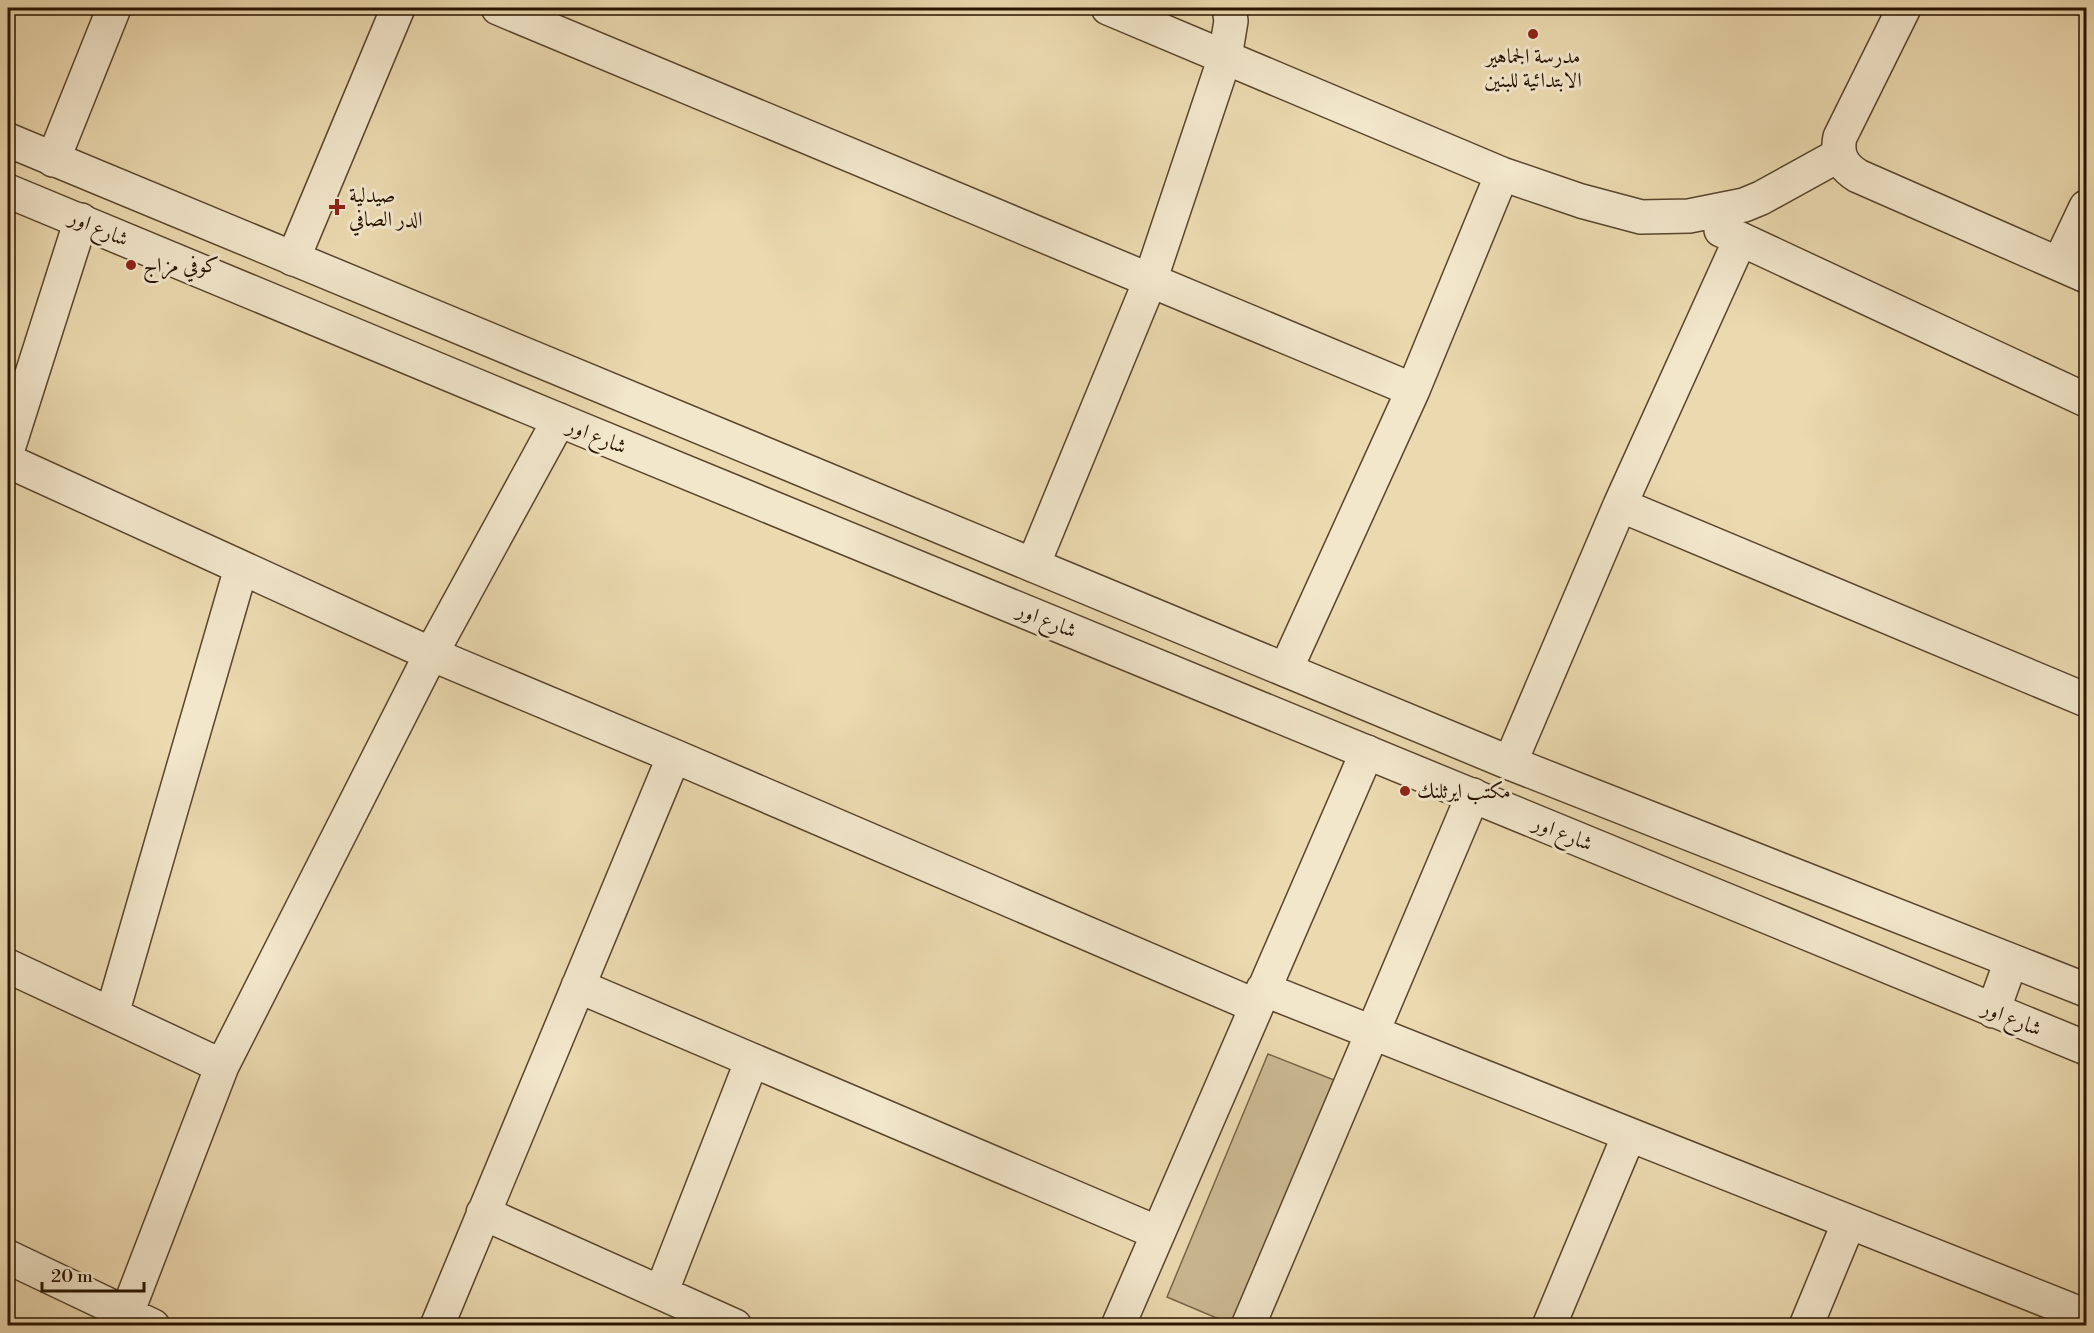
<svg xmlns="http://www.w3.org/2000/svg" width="2094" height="1333" font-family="'Libre Bodoni',Amiri,serif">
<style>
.green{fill:#cab891;stroke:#796648;stroke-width:1.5}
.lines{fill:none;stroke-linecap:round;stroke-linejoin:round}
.minor-casing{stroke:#59452c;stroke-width:36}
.tertiary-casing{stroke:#59452c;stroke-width:36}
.minor{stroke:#f2e6cb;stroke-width:33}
.tertiary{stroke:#f2e6cb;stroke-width:33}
.poi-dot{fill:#8f2418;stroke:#f2e6cb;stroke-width:2}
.labels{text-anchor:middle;stroke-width:6;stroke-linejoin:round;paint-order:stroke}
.poi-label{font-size:21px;fill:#281400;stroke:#f2e6cb;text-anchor:start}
.street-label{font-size:21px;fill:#281400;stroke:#f2e6cb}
</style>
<rect width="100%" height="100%" fill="#ebd9af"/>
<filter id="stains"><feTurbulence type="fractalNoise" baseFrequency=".00333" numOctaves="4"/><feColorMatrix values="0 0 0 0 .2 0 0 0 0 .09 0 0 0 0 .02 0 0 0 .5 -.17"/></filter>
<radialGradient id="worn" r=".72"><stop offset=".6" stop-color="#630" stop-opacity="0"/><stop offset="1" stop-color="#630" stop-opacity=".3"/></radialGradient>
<path class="green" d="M1268,1054L1334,1080L1237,1325H1233L1167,1297Z"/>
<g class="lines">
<g class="minor-casing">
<path id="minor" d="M498,8L1413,390
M1108,8L1502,174L1581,201L1641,217L1689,216L1744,205L1761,198L1839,155
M1904,8L1840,137C1836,155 1843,167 1858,176L2086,276
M53,160L114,8
M1721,230L2086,400
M293,259L398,8
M2059,264L2086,207
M8,449L81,220
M8,461L431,654L674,756L1256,1006
M1620,505L2086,700
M1033,565L1150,281L1225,57L1231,21L1229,8
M1286,669L1413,390L1502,174
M1510,763L1620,505L1740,240
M8,966L222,1066
M578,986L1158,1233
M1263,989L2076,1312
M112,1014L241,568
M483,1213L735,1326
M8,1257L153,1326
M661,1293L752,1060
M127,1313L222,1066L431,654L559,420
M437,1326L674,756
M1118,1326L1367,752
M1248,1326L1473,795
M1549,1326L1629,1135
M1806,1326L1849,1222"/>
</g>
<g class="tertiary-casing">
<path id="tertiary" d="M8,140L1510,763L2086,990
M8,191L559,420L2086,1048
M1993,1011L2011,961"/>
</g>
<use href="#minor" class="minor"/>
<use href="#tertiary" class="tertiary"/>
</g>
<g class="poi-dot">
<circle cx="1533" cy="34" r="6"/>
<path d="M334 198h6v6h6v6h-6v6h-6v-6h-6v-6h6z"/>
<circle cx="131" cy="265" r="6"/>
<circle cx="1405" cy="791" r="6"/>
</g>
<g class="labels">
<g class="poi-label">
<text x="1533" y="63" text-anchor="middle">مدرسة الجماهير<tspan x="1533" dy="24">الابتدائية للبنين</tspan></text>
<text x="349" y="202">صيدلية<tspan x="349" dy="24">الدر الصافي</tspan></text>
<text x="143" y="272">كوفي مزاج</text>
<text x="1417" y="798">مكتب ايرثلنك</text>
</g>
<g class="street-label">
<text transform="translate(99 228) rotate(23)" y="7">شارع اور</text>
<text transform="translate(597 436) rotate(22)" y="7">شارع اور</text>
<text transform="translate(1047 620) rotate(22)" y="7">شارع اور</text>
<text transform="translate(1563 833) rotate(22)" y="7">شارع اور</text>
<text transform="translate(2012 1018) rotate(22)" y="7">شارع اور</text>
</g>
</g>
<rect width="2094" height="1333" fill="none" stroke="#ebd9af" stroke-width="30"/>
<rect x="9" y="9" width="2076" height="1315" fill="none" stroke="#281400" stroke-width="3"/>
<rect x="15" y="15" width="2064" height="1303" fill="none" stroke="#281400" stroke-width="1.5"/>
<path d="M42 1282v9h102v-9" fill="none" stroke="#281400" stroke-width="3"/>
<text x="51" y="1282" font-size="18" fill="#281400" stroke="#f2e6cb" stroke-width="4.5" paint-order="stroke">20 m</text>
<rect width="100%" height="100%" filter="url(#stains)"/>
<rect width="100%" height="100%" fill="url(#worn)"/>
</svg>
